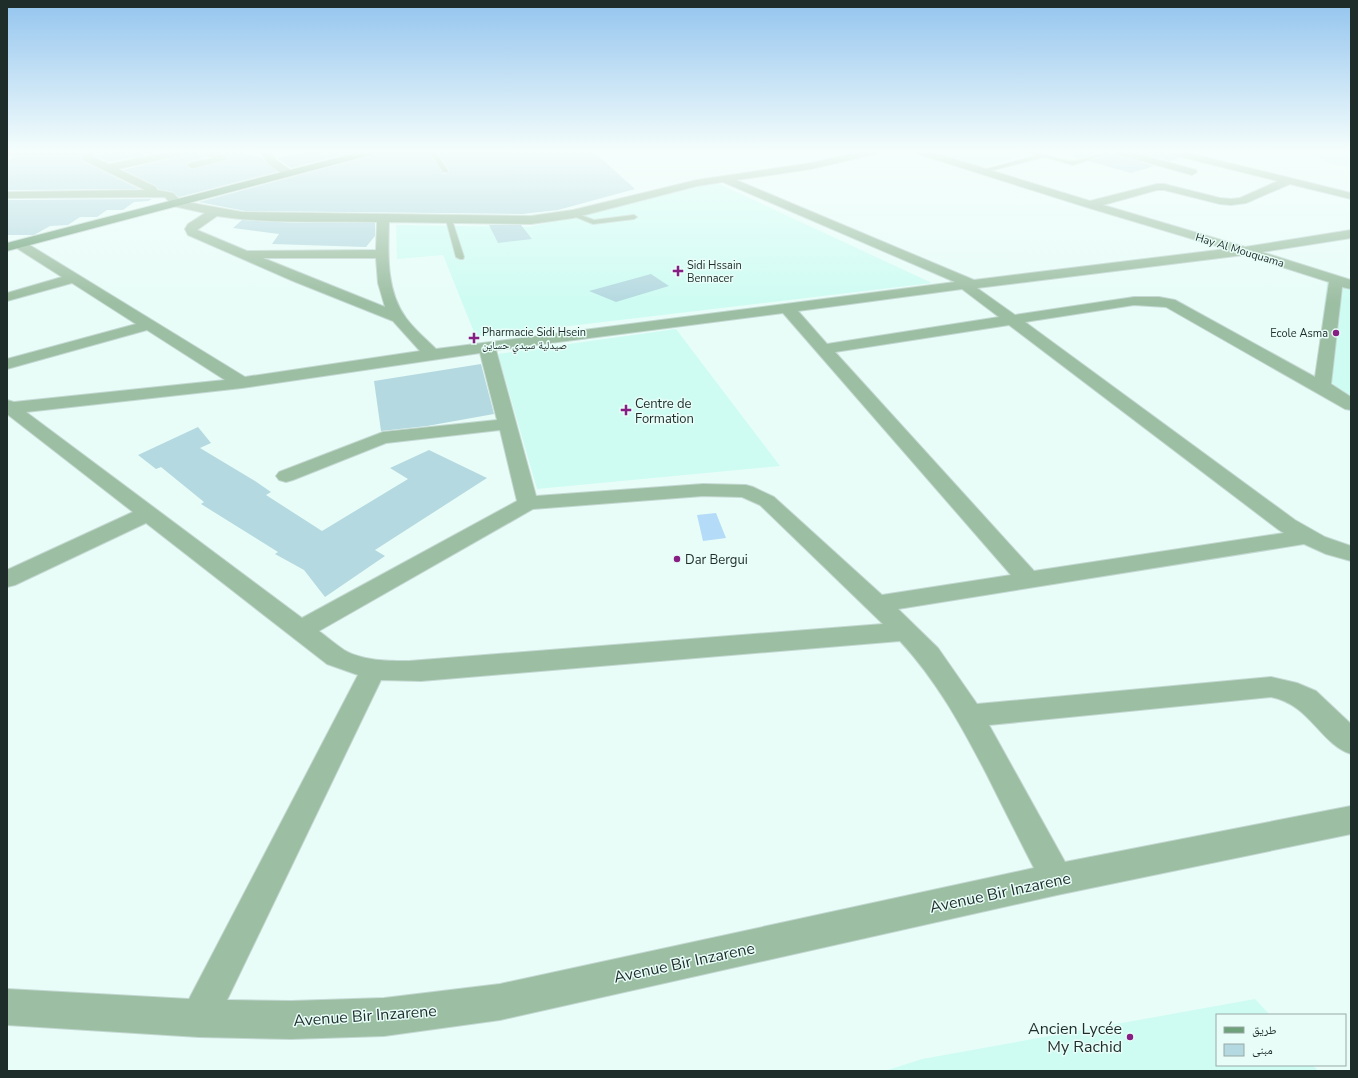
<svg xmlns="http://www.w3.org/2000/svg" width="1358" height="1078" font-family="'Nunito Sans','Noto Naskh Arabic',sans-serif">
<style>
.built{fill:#cefcf2}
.water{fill:#b4dbf7}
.building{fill:#b5d9e0}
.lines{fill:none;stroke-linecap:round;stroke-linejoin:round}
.service-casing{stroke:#c4d8d3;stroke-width:2}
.minor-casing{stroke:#c4d8d3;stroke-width:2}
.secondary-casing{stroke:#c4d8d3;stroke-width:2}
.service{fill:#9cbea2;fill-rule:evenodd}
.minor{fill:#9cbea2;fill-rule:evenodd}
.secondary{fill:#6ea079;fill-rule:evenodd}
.poi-dot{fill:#871e84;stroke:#e8fdf8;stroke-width:1.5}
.labels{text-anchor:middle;stroke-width:3;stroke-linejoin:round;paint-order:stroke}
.far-street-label{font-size:11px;fill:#1f2d2a;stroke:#e8fdf8}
.far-poi-label{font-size:11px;fill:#1f2d2a;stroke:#e8fdf8;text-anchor:start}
.poi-label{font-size:13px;fill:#1f2d2a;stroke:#e8fdf8;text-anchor:start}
.near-street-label{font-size:16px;fill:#1f2d2a;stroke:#e8fdf8}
.near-poi-label{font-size:16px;fill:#1f2d2a;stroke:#e8fdf8;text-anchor:end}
</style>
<rect width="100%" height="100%" fill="#e8fdf8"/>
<path class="built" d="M934,152H1017L1028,155L982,167Z
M1304,152H1351V167L1330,163Z
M715,182L932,283L476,337L443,255L397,259L396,225L529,227Z
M1327,282L1351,290V397L1315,376Z
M676,329L780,466L537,489L498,354Z
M1255,999L1270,1015H1217V1065H1313L1318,1071H885L922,1059Z"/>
<path class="water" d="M716,513L726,538L703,541L697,515Z"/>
<path class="building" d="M96,152H161L109,162L95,156Z
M189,152H200L208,157L188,162V168L193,169L226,161L228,157L220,152H243L262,158L277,172L179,197L173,192L158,189L157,186L123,170L183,156Z
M302,152H354L291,168L277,158Z
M378,152H429L443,174L448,173L449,170L438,152H594L635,189L558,210L522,214L245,211L199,202L374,155Z
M1075,152H1102L1079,159L1074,157Z
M1137,152H1166L1169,155L1180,158L1170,161Z
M1114,153L1117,155L1154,166L1131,173L1089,161Z
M15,156H81L82,161L139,189L7,190V161Z
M152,199L148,201L134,202L123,210H107L97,217H80L68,225L50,226L34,235H7V200Z
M242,220L297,223H375V236L366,247L272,244L279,234L233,228Z
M489,225H521L532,239L498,243Z
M651,274L669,286L616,302L589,291Z
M481,364L494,414L427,426L381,431L374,381Z
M198,427L211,443L200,448L255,481L271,492L266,495L322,531L408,479L390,468L429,450L487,478L375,550L385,556L325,597L304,570L275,554L278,552L201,504L204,502L161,467L156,469L138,455Z"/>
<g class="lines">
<g class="service-casing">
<path id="service" d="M430,152H436L448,171L447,172H443Z
M1028,152C1042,152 1064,162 1074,161C1088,159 1100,152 1114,152L1073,165L1044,157L982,173L979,171L1038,155Z
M571,213H575L594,220L634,215L637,217L634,219L593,224L571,215Z
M449,218L452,220L464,257L463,259H460L456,257L446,220Z"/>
</g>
<g class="minor-casing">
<path id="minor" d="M7,152H95L93,157L109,164L169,152H188L183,155L118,169L156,187L157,190L173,193L181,201L242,212L531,216L573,210L697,180L811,163L859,152H877L875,154L811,169L736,180L974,280L1226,249L1086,207L918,154L916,152H931L1090,201L1157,184H1164L1220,198L1231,199L1240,198L1278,181L1169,154L1167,152H1184L1351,193V199L1290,184L1246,203L1231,205L1220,204L1164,190H1157L1103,205L1245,247L1351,230V238L1262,252L1351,280V289L1342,287L1331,384L1351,397V410L1345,409L1166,307L1134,305L1025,322L1295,520L1325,537L1351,546V561L1326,554L1304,544L898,609L938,648L977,704L1271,677L1297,683L1316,691L1351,724V754C1319,743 1311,705 1271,697L989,725L1065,862L1351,806V834L1057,895L500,1020L384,1036L291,1039L199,1037L7,1025V989L189,999L358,675L327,664L146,523L15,585L7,587V570L133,512L7,414V400L14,402L225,380L147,330L7,369V359L136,324L72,283L7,301V293L62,277L15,247L13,244L15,241H23L245,377L420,351L393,321L293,281L188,235L185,229L188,224L205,213L173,206L165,197L7,198V192L145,190L83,160L82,158L84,155H7ZM723,182L955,282L436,349C426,339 414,329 406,318C386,291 388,254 389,222L531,224L573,218L697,186ZM217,216C270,224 324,221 377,222L376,250L247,251L197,230ZM1244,255L1329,282L1315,377L1175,300L1159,297H1134L1015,315L977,288ZM263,258H376L378,283L385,307ZM962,289L999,317L827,344L798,311ZM783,313L1011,575L882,595L774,497L753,487L746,485L703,484L536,496L496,350ZM1009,325L1279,530L1284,533L1034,571L835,352ZM480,353L497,420L383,432L279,472L276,476L279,480L286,482L293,480L386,443L500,430L517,501L302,618L26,412L242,388ZM703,496L742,497L760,505L883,624L409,661C388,661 363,661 344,650C335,644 327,637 319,631L533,509ZM900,641C937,681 961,725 986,773C1002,805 1018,837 1034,868L500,984L384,998L291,1001L227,1000L381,680L421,681Z
M201,152C210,152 220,151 227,158L226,160L193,168L189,167L188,165L189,163L212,158Z
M261,152H271L276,160L295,173L290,176C278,173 265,163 261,152Z
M1115,152H1131L1196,170L1197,172L1192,175L1117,154Z"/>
</g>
<g class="secondary-casing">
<path id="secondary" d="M360,152H376L374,154L7,251V243Z"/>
</g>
<use href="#service" class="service"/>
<use href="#minor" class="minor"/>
<use href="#secondary" class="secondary"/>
</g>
<linearGradient id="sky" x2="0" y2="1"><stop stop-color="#93c4ee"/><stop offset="0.5" stop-color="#f5fefc"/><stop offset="1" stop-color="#f5fefc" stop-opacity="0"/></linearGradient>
<rect width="1358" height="303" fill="url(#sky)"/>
<g class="poi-dot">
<path d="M676 265h4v4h4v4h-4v4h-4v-4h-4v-4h4z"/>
<circle cx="1336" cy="333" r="4"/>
<path d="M472 332h4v4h4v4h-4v4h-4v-4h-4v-4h4z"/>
<path d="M624 404h4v4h4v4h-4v4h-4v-4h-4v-4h4z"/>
<circle cx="677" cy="559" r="4"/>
<circle cx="1130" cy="1037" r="4"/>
</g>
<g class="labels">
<g class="far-street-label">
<text transform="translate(1240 250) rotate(17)" y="4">Hay Al Mouquama</text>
</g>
<g class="far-poi-label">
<text x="687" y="269">Sidi Hssain<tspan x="687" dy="13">Bennacer</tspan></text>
<text x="482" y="336">Pharmacie Sidi Hsein<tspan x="482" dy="13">صيدلية سيدي حساين</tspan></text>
<text x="1328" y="337" text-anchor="end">Ecole Asma</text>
</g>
<g class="poi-label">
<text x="635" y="408">Centre de<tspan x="635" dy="15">Formation</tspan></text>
<text x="685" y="564">Dar Bergui</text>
</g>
<g class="near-street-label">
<text transform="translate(1000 892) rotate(-12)" y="6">Avenue Bir Inzarene</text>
<text transform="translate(684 962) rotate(-12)" y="6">Avenue Bir Inzarene</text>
<text transform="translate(365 1015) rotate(-4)" y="6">Avenue Bir Inzarene</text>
</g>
<g class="near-poi-label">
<text x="1122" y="1034">Ancien Lycée<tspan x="1122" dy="18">My Rachid</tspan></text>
</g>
</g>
<rect width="1358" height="1078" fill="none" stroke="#1f2d2a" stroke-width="16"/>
<rect x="1216" y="1014" width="130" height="52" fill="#e8fdf8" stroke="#98aaa6"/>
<rect x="1224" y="1027" width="20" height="6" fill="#6ea079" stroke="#98aaa6"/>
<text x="1252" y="1034" font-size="12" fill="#1f2d2a">طريق</text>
<rect x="1224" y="1044" width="20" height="12" fill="#b5d9e0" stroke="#98aaa6"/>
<text x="1252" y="1054" font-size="12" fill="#1f2d2a">مبنى</text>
</svg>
